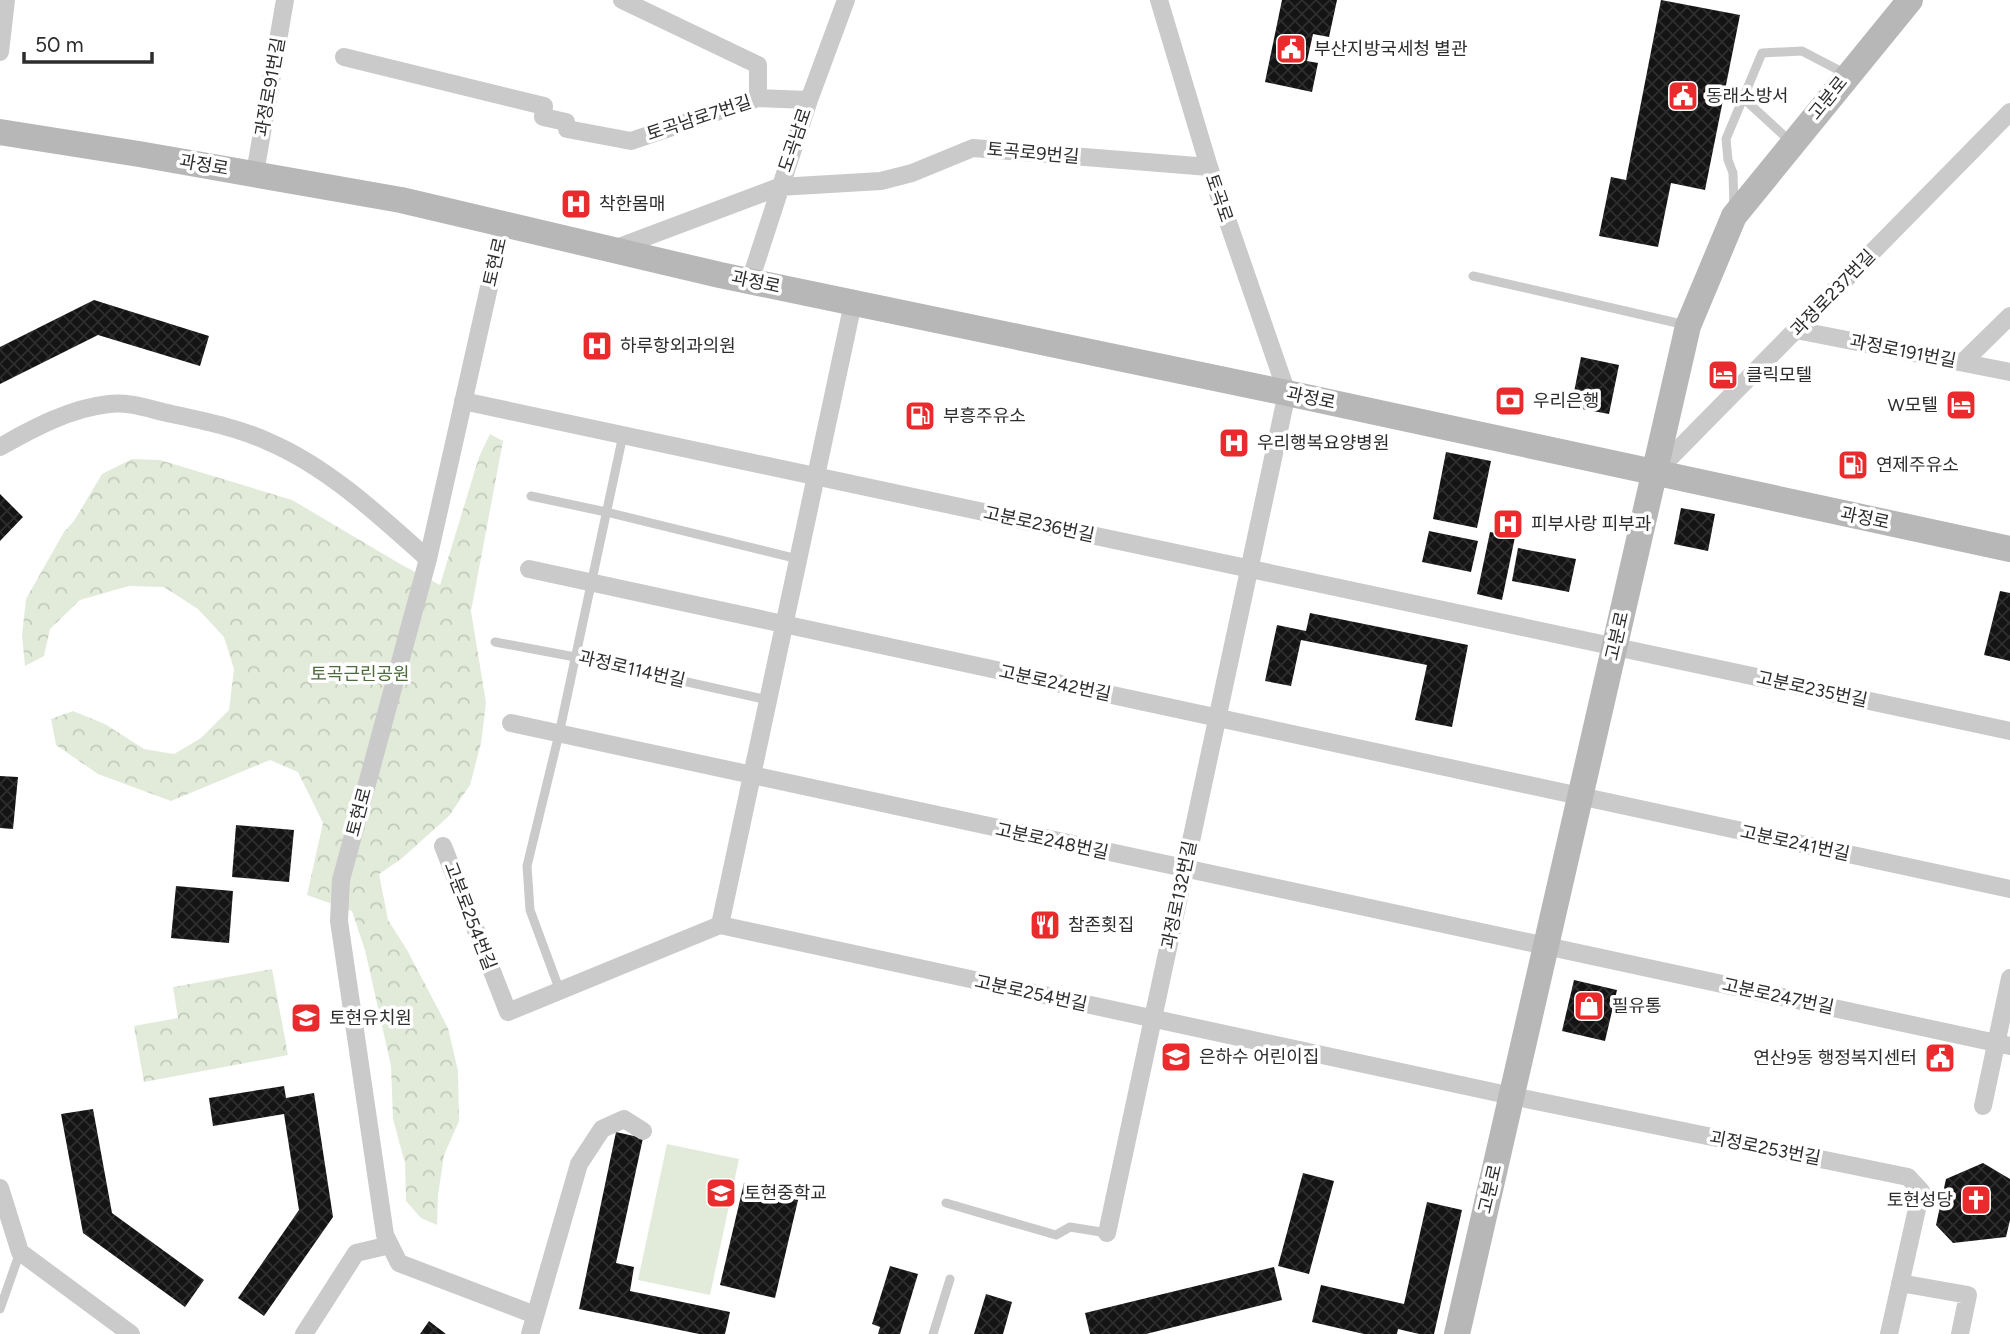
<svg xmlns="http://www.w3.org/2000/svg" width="2010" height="1334" font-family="Figtree,'Noto Sans KR',sans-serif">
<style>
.forest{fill:url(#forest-crowns)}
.pitch{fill:#e2ebda}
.building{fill:url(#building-cross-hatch)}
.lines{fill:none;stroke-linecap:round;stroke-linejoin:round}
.service{stroke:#cacaca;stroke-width:9}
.minor{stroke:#cacaca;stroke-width:18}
.secondary{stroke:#b7b7b7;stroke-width:26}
.labels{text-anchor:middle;stroke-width:7;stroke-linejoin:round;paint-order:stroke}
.poi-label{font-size:18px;fill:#2d2d2d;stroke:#fff;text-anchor:start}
.street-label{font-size:18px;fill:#2d2d2d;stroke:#fff}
.park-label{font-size:18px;fill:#4d6a3a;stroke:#fff}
</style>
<defs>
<pattern id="forest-crowns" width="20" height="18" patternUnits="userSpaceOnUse" patternTransform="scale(1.75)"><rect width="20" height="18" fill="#e2ebda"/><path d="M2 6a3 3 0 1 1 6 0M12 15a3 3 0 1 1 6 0" fill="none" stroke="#c2cabb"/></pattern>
<pattern id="building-cross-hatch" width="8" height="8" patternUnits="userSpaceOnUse" patternTransform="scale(1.75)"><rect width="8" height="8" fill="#141414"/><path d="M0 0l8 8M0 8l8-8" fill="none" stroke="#2e2e2e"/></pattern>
</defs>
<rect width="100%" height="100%" fill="#fff"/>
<path class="forest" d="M490,434L503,441L471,611L486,703L481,743L470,785L449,816L401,859L379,874L388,920L407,950L448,1028L458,1071L459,1121L444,1155L438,1195L437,1225L421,1218L406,1201L405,1163L393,1119L391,1066L365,950L352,911L307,895L323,823L298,772L270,760L171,801L98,774L56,745L51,719L73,711L105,724L144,749L174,754L201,738L229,710L234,669L224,637L198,609L164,587L129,586L80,600L50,629L44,656L25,666L22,635L26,599L64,532L74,521L102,474L132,459L160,460L292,500L402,565L440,585L479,457Z
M272,969L288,1055L144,1082L134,1026L178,1018L173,987Z"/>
<path class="pitch" d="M667,1144L739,1159L710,1295L638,1280Z"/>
<path class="building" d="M1282,0H1337L1329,37L1313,34L1307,61L1318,63L1312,92L1265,82Z
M1661,0L1740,15L1705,190L1671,183L1658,247L1599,236L1611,177L1626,180Z
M94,300L209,336L200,366L98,335L0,384V347Z
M1581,357L1619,365L1609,414L1571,407Z
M1446,452L1491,461L1477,528L1433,519Z
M0,494L23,517L0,541Z
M1681,508L1715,514L1708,551L1674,544Z
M1429,531L1478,541L1471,572L1422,562Z
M1490,532L1515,537L1502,600L1477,594Z
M1518,548L1576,559L1569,592L1512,581Z
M2000,591L2010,593V661L1984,655Z
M1310,613L1468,645L1452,727L1415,720L1427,665L1301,640L1291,686L1265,681L1277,625L1306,631Z
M0,776L18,777L13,829L0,828Z
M236,825L294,830L289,882L232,877Z
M176,886L233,891L229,943L171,938Z
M1574,980L1617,990L1605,1041L1562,1031Z
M284,1086L286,1098L314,1093L333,1217L264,1316L238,1298L299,1210L284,1114L213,1126L209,1098Z
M93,1109L112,1213L204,1280L185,1307L83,1233L61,1114Z
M616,1132L643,1138L616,1263L634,1267L630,1291L730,1312L725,1334H699L579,1309Z
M1983,1163L2010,1179V1220L2006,1237L1953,1243L1936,1225L1946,1179Z
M1303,1173L1334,1181L1309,1274L1278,1266Z
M744,1183L799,1196L775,1298L720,1285Z
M1427,1202L1462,1210L1434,1334H1419L1398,1329L1397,1334H1364L1312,1322L1321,1285L1404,1304Z
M890,1266L918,1274L900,1334H878L880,1327L872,1324Z
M1274,1267L1282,1300L1146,1334H1090L1085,1313Z
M986,1294L1012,1302L1003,1334H974Z
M429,1321L446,1334H420Z"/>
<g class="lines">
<path class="service" d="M1743,98L1791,142
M1734,207L1733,173L1728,160L1726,139L1762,53L1802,51L1846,74
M1473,276L1686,325
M531,496L606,512L798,559
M495,642L575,657L768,700
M560,991L530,910L527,866L559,734L623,435
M946,1203L1056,1235L1070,1227L1107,1233
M0,1309L20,1252
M933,1334L950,1279"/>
<path class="minor" d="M622,0L758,65V98
M0,52L6,0
M344,57L544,106L543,117L566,122L567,129L631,141L758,98L809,100
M255,173L285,0
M503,225L428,559L341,880L339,921L385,1235L399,1263L535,1315
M614,249L779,187L881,181L912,173L973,148L1209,167
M750,281L809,100L846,0
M1796,330L2010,372
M1963,362L2010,316
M463,401L2010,731
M0,447C33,428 71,408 109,404C129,401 152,410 172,414C204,421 239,428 269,442C328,467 381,517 428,559
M1655,473L2010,112
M529,569L2010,889
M511,723L2010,1046
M443,846L508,1012L720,925L1512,1096L1908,1177L1921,1191L1889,1334
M720,925L853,303
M1983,1106L2010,978
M0,1188L20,1252L131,1334
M1107,1233L1287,393L1209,167L1159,0
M1900,1283L1968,1295L1960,1334
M304,1334L356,1253L390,1245
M530,1334L579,1164L602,1129L624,1119L643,1131"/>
<path class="secondary" d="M0,132L139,154L401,200L720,275L1287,393L2010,549
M1457,1334L1688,326L1734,216L1910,0"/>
</g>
<defs>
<g id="civic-square" transform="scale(1.575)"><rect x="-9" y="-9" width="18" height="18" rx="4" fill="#e92b2d" stroke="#fff"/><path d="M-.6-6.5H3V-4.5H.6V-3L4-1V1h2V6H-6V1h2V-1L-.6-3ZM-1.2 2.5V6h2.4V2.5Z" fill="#fff"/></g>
<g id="hospital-square" transform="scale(1.575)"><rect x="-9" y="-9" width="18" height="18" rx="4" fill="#e92b2d" stroke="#fff"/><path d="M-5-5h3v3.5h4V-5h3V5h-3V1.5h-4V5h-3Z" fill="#fff"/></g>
<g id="hotel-square" transform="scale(1.575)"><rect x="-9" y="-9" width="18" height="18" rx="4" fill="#e92b2d" stroke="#fff"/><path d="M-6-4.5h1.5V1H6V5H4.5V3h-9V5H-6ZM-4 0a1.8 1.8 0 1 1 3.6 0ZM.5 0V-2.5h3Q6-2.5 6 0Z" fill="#fff"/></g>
<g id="bank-square" transform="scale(1.575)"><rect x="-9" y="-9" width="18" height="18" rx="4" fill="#e92b2d" stroke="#fff"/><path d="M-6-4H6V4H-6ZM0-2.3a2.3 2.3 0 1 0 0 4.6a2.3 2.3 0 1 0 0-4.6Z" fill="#fff"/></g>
<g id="fuel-square" transform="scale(1.575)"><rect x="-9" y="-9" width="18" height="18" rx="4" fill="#e92b2d" stroke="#fff"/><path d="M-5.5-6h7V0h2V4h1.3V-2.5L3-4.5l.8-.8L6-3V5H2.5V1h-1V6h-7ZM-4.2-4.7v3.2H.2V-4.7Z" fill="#fff"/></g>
<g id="restaurant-square" transform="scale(1.575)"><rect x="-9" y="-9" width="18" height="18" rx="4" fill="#e92b2d" stroke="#fff"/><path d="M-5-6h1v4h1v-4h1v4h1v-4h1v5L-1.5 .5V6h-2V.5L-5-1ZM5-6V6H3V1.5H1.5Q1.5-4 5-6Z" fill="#fff"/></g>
<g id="shop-square" transform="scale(1.575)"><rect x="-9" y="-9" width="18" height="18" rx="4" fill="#e92b2d" stroke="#fff"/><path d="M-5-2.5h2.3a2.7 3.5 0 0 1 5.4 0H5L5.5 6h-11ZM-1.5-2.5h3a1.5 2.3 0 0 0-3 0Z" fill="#fff"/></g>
<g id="school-square" transform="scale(1.575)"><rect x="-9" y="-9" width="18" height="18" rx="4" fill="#e92b2d" stroke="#fff"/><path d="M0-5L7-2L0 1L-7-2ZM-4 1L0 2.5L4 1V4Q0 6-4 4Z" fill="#fff"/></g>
<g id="church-square" transform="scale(1.575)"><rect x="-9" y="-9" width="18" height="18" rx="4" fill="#e92b2d" stroke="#fff"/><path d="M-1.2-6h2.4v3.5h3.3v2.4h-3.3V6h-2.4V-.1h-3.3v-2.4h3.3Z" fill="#fff"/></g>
</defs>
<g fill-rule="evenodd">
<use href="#civic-square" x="1291" y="49"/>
<use href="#civic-square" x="1683" y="96"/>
<use href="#hospital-square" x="576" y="204"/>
<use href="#hospital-square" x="597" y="346"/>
<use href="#hotel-square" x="1723" y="375"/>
<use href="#bank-square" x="1510" y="401"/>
<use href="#hotel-square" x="1961" y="405"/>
<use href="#fuel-square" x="920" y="416"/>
<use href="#hospital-square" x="1234" y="443"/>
<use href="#fuel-square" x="1853" y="465"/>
<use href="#hospital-square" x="1508" y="524"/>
<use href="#restaurant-square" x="1045" y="925"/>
<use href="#shop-square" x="1589" y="1006"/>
<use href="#school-square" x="306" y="1018"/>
<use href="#school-square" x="1176" y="1057"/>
<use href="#civic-square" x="1940" y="1058"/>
<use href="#school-square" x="721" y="1193"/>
<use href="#church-square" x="1976" y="1200"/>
</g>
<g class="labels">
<g class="poi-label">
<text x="1314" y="55">부산지방국세청 별관</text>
<text x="1706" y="102">동래소방서</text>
<text x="599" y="210">착한몸매</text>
<text x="620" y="352">하루항외과의원</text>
<text x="1746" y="381">클릭모텔</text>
<text x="1533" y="407">우리은행</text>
<text x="1938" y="411" text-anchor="end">W모텔</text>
<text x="943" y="422">부흥주유소</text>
<text x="1257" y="449">우리행복요양병원</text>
<text x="1876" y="471">연제주유소</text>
<text x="1531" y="530">피부사랑 피부과</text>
<text x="1068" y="931">참존횟집</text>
<text x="1612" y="1012">필유통</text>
<text x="329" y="1024">토현유치원</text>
<text x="1199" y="1063">은하수 어린이집</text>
<text x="1917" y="1064" text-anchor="end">연산9동 행정복지센터</text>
<text x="744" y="1199">토현중학교</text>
<text x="1953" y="1206" text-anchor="end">토현성당</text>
</g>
<g class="street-label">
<text transform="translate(270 87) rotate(-80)" y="6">과정로91번길</text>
<text transform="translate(1828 98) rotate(-51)" y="6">고분로</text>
<text transform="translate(699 118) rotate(-18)" y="6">토곡남로7번길</text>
<text transform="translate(795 140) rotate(-71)" y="6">도곡남로</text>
<text transform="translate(1033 153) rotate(5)" y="6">토곡로9번길</text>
<text transform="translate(204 165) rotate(10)" y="6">과정로</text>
<text transform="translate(1219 198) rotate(71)" y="6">토곡로</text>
<text transform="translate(495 262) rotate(-77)" y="6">토현로</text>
<text transform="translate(756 282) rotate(12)" y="6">과정로</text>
<text transform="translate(1833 293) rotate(-46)" y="6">과정로237번길</text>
<text transform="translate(1903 351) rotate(11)" y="6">과정로191번길</text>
<text transform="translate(1311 398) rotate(12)" y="6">과정로</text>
<text transform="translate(1865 518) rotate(12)" y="6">과정로</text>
<text transform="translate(1039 524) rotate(12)" y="6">고분로236번길</text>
<text transform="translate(1617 636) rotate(-77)" y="6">고분로</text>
<text transform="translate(632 669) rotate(13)" y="6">과정로114번길</text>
<text transform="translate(1055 683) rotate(12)" y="6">고분로242번길</text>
<text transform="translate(1812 689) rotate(12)" y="6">고분로235번길</text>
<text transform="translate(359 812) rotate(-75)" y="6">토현로</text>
<text transform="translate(1052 841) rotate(12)" y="6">고분로248번길</text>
<text transform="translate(1795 843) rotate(12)" y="6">고분로241번길</text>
<text transform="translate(1179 895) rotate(-78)" y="6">과정로132번길</text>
<text transform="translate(470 916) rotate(69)" y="6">고분로254번길</text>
<text transform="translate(1031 993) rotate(12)" y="6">고분로254번길</text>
<text transform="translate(1778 996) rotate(12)" y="6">고분로247번길</text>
<text transform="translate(1765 1148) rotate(11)" y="6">괴정로253번길</text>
<text transform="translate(1490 1189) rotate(-77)" y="6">고분로</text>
</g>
<g class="park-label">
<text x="360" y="680">토곡근린공원</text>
</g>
</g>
<path d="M24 52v10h128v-10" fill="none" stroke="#2d2d2d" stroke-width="3.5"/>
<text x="35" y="52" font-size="21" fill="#2d2d2d" stroke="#ffffff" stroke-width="5" paint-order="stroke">50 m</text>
</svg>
